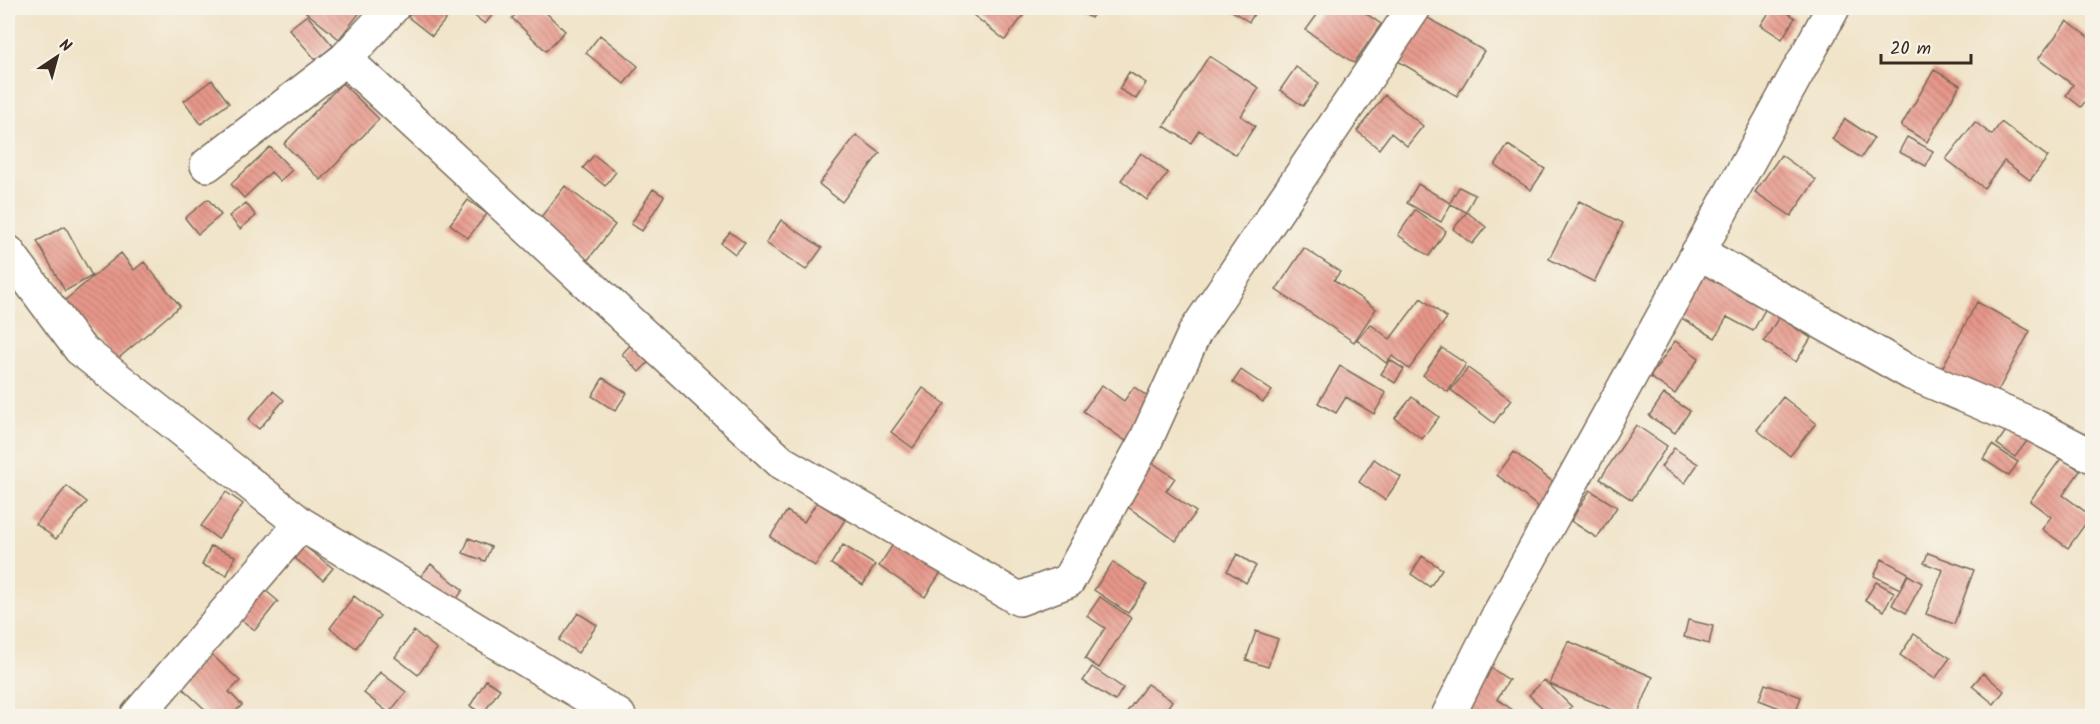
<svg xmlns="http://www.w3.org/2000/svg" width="2100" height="724" font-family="Kalam,sans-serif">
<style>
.building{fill:url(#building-back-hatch)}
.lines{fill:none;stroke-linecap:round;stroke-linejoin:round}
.minor-casing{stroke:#7a6b59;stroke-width:36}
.minor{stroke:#fff;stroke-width:33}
</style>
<defs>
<pattern id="building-back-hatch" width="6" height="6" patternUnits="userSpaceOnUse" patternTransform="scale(1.5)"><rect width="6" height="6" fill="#e7978a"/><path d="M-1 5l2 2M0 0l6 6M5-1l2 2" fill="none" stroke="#bc7b70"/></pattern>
</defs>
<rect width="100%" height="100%" fill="#f7f3e8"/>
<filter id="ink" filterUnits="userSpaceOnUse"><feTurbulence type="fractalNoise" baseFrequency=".0167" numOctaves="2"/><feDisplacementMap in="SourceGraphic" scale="12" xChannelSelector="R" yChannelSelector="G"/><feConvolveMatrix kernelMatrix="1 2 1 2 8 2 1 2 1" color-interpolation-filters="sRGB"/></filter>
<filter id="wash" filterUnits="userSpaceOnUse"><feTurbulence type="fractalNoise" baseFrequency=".008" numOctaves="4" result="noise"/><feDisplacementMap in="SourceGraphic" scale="24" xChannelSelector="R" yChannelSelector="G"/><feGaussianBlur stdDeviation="1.35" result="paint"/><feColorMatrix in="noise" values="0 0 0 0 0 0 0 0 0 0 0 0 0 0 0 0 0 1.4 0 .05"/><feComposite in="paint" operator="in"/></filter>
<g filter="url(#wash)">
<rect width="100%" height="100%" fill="#f0e3c7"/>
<g id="blocks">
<path class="building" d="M309,8H359L362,10L339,39L306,12Z
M415,8H455L432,36L408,17Z
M464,8H498L485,24Z
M523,8H541L565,31L546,51L512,18Z
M976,8H1020L1026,12L1005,40L972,14Z
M1075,8H1098L1091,18Z
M1228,8H1258L1249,22Z
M1322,8H1358L1381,24L1354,63L1306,30Z
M1772,8H1780L1795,18L1782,39L1761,25Z
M1418,12L1484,51L1457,96L1391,57Z
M307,15L333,46L316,60L289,29Z
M2067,21L2092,40V92L2081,107L2066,95L2073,85L2038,59Z
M600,35L638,66L624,84L586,53Z
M1209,56L1259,88L1241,116L1255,126L1236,155L1199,130L1191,143L1164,126Z
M1296,67L1319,83L1303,106L1280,90Z
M1934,70L1960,85L1927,142L1901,126Z
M1129,72L1146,83L1136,99L1119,89Z
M212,80L229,103L201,124L184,101Z
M342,83L379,119L321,180L284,144Z
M1385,95L1423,126L1407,146L1391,133L1379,149L1357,131Z
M1845,119L1874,138L1861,158L1832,139Z
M1975,122L1992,135L2001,122L2048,157L2030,180L2004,161L1984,188L1946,159Z
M856,135L880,153L842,202L819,184Z
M1907,137L1933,151L1926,166L1899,152Z
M1508,145L1545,169L1531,190L1495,165Z
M270,147L292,170L280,181L271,172L244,198L231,184Z
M1141,153L1168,173L1147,200L1121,180Z
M594,155L616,172L605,186L583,168Z
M1781,155L1816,180L1791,216L1755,192Z
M1418,184L1450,203L1459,187L1475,195L1466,212L1451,204L1441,222L1407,203Z
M565,186L615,225L587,261L537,222Z
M653,189L664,196L642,231L631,224Z
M208,199L221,215L198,234L185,218Z
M468,200L487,214L468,238L450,224Z
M1579,201L1623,223L1594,282L1549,259Z
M246,203L256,216L240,229L229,216Z
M1415,210L1446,231L1429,256L1398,235Z
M1467,212L1486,227L1472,244L1453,229Z
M781,220L822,248L806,270L766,243Z
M65,226L92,276L65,291L37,241Z
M730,232L745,243L735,254L721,243Z
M1304,248L1340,272L1334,280L1376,309L1354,342L1276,290Z
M121,253L134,270L144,262L180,306L114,362L63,302Z
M1705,270L1767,306L1753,331L1727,317L1715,338L1678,316Z
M1421,298L1447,318L1409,369L1392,356L1386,363L1357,340L1370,324L1390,339Z
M1977,302L2030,331L1991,404L1938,376Z
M1779,317L1811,338L1796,362L1764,341Z
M640,335L658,353L639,372L622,354Z
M1675,341L1699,358L1675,394L1650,377Z
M1442,348L1466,364L1448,392L1423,375Z
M1390,360L1404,369L1395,383L1381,374Z
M1340,366L1386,393L1374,414L1346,397L1336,413L1318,403Z
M1468,368L1511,400L1494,423L1451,390Z
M1241,370L1272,391L1263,402L1233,382Z
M603,378L627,393L615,411L592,396Z
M1102,385L1124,401L1134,387L1158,404L1130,444L1083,411Z
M923,388L945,404L913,448L891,432Z
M273,391L284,400L259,429L248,420Z
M1664,394L1690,411L1675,433L1649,416Z
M1412,397L1439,417L1422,439L1395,418Z
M1783,397L1816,423L1790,456L1757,430Z
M2011,423L2030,437L2015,457L1997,444Z
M1636,425L1667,446L1632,500L1600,479Z
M1992,445L2018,462L2009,476L1983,459Z
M1674,448L1698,464L1685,483L1661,467Z
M1514,452L1562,489L1545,512L1497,475Z
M2062,457L2080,471L2063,495L2091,516L2068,548L2042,529L2051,517L2030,501Z
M1147,459L1175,478L1166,491L1196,512L1176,541L1118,500Z
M1374,459L1401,477L1385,500L1359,482Z
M67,486L87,502L56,539L36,524Z
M1590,490L1617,507L1597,538L1571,521Z
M226,492L243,504L218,539L201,526Z
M817,502L845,520L815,566L770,537L787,511L804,522Z
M901,532L947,563L925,597L879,566Z
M469,538L491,547L485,561L463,553Z
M303,545L333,568L323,580L293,557Z
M843,545L875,565L863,585L831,564Z
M211,546L235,556L227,575L202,565Z
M1928,553L1974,570L1954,624L1926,614L1943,570L1924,563Z
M1237,554L1256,566L1246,583L1227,571Z
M1422,556L1442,569L1430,587L1411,574Z
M1882,559L1908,573L1900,589L1874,576Z
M1113,562L1147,585L1128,613L1094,590Z
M431,564L463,590L454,603L421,576Z
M1908,575L1922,583L1906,613L1892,605Z
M1876,582L1894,592L1884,611L1865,600Z
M260,586L278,601L255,630L236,616Z
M354,596L380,616L356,648L330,628Z
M1100,597L1131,618L1099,668L1085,659L1105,628L1087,616Z
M578,613L597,625L578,653L559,640Z
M1688,620L1713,626L1709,644L1684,637Z
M414,631L437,649L418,675L395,657Z
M1256,631L1278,639L1268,667L1246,660Z
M1914,634L1950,658L1935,679L1900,655Z
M1568,641L1653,677L1637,716H1627L1550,684Z
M209,652L240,681L229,692L242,705L231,716H212L178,684Z
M1488,666L1509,680L1497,699L1520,715L1519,716H1468L1459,710Z
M1092,667L1123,688L1115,701L1083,681Z
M380,672L406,692L389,713L364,693Z
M1983,673L2004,691L1994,704L1972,686Z
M486,680L500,689L483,714L470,706Z
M1544,680L1572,707L1562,716H1551L1529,695Z
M1147,684L1172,701L1162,716H1124Z
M1765,684L1801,697L1795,714L1759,700Z"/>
</g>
</g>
<g filter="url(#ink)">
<use href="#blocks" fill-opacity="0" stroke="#7a6b59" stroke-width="1.5"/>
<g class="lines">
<g class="minor-casing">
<path id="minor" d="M345,59L781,462L1019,599L1068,581L1146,440L1195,332L1414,8
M207,165L345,59L392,8
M8,252L80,349L301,524L619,716
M1698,252L1911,373L2031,424L2092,456
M137,716L301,524
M1448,716L1498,616L1833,8"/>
</g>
<use href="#minor" class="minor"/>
</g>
</g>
<rect width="2100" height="724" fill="none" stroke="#f7f3e8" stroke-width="30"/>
<g transform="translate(57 57) rotate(36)" stroke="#f7f3e8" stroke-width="4.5" paint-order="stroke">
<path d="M0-4.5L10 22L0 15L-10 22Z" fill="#3b2a1e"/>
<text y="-9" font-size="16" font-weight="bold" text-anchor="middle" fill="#3b2a1e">N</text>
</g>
<path d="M1881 54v9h90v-9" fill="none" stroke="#3b2a1e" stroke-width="3"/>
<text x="1890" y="54" font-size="18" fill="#3b2a1e" stroke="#f7f3e8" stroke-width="4.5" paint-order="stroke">20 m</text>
</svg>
